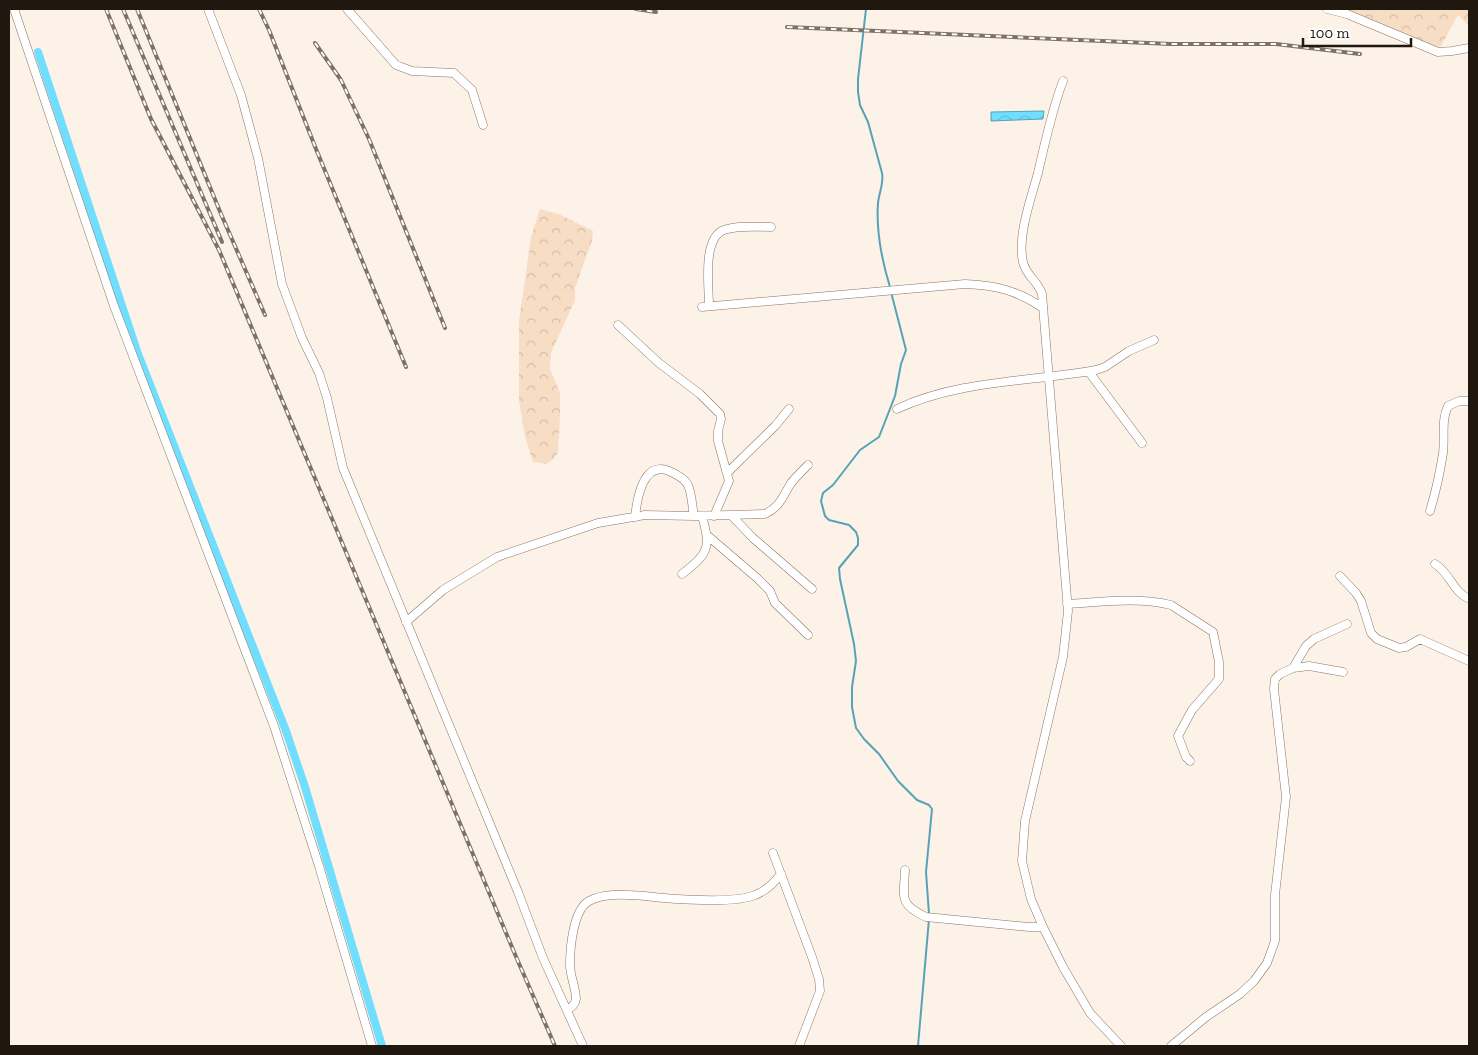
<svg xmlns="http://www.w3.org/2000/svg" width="1478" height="1055" font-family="'Zilla Slab',serif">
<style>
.forest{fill:url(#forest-crowns)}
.water{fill:url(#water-waves);stroke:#58a2b6}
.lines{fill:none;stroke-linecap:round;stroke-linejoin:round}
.stream{stroke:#58a2b6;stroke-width:2}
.canal{stroke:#70defe;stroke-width:8}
.minor-casing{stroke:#8b745e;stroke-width:9}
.minor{stroke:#fff;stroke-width:8}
.rail-casing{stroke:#7c7269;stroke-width:4}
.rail{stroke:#fff;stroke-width:2;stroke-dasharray:5.5;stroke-linecap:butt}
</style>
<defs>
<pattern id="forest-crowns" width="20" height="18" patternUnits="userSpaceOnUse" patternTransform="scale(1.25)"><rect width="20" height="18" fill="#f8ddc5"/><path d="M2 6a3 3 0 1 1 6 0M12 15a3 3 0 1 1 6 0" fill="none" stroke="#d4bda8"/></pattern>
<pattern id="water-waves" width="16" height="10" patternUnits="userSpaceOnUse" patternTransform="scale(1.25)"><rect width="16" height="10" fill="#70defe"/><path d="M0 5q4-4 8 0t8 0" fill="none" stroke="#61bed8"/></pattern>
</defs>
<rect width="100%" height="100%" fill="#fcf2e8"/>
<path class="forest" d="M1342,9H1469V26L1458,15L1441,46L1433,47L1363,16Z
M540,209L561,215L593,231L592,241L575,288V300L551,353L550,369L560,393V417L558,452L554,459L546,464L533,462L525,437L519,401V321L531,237Z"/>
<path class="water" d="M1044,111L1043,119L991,121V112Z"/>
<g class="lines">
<path class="stream" d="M866,9L858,79V92L860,105L868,122L882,173C884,183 879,193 878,203C876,231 882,261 890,287
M891,292L906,350L901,364L895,396L879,437L860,450L833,485L823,493L821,501L825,516L829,520L849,525L856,532L858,538V545L839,568L840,579L854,644L856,661L852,687V707L856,728L864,739L879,754L898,781L917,800L929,805L932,809L926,872L929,914
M918,1046L929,919"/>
<path class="canal" d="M38,52L138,354L286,731L305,787L382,1046"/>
<g class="minor-casing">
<path id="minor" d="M14,9L114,306L274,726L319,866L372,1046
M208,9L241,95L258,158L282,284L302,338L319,373L327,398L343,468L518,892L543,958L583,1046
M347,9L396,65L412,71L454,73L472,90L483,125
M1327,9L1347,14L1438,52L1452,51L1469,48
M1063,81C1052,110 1045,142 1038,173C1031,198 1017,237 1023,262C1026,276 1038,281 1042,294L1068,611L1063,657L1025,821L1022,861L1031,899L1043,927L1063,967L1090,1013L1121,1046
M709,306C709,287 702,238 724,230C738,225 756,227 771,227
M702,307L965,284C996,285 1018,291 1043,308
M618,325L659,363L700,394L720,414L721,419L718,431V441L729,481L714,516
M1089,372L1142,443
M897,409C958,380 1030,382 1096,370L1105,367L1129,351L1154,340
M727,473L775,426L789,409
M1430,511C1436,491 1440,473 1443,453C1445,437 1441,420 1448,406L1459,401H1469
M731,515L753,538L812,589
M635,517C637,499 643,460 669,471C676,474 684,478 688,485C692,494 692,506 694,516
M708,536L757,578L770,591L775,603L808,635
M1435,564C1450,573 1453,592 1469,599
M682,574C709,553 711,548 702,516
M1340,576L1356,593L1361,601L1371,633L1377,639L1399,648L1406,647L1420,639L1469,661
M1067,604C1101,602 1138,597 1171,605L1213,632L1219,662V679L1192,710L1178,736L1186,757L1190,761
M406,622L443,590L497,557L598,523L645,515L694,516L765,514C780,507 783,496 791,483C796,477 802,471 808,465
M1293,668L1306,646L1314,639L1347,624
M773,853L812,957L819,979L820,991L799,1046
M905,870C904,897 898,904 926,917L1029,927H1043
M567,1010C571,1008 575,1005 576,999C576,988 570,976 570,965C570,948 573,910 589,901C605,892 628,895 645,896C669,899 735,904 755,895C766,891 774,883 781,874
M1171,1046L1206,1017L1240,994L1254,981L1267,963L1275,941V895L1286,797L1274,689L1275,679L1280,674L1293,668L1309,666L1343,672"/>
</g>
<use href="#minor" class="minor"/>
<g class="rail-casing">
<path id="rail" d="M106,9L151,119L219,250L517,959L555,1046
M123,9L222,242
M137,9L221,214L265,315
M259,9L269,30L316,149L406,367
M636,9L656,12
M787,27L1171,44H1276L1360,54
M315,43L341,80L369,139L445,328"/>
</g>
<use href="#rail" class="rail"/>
</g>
<rect width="1478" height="1055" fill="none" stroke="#20170e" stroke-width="20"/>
<path d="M1303 38v8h108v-8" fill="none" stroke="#20170e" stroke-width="2.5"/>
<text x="1310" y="38" font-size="15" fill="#20170e" stroke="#ffffff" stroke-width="4" paint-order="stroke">100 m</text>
</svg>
